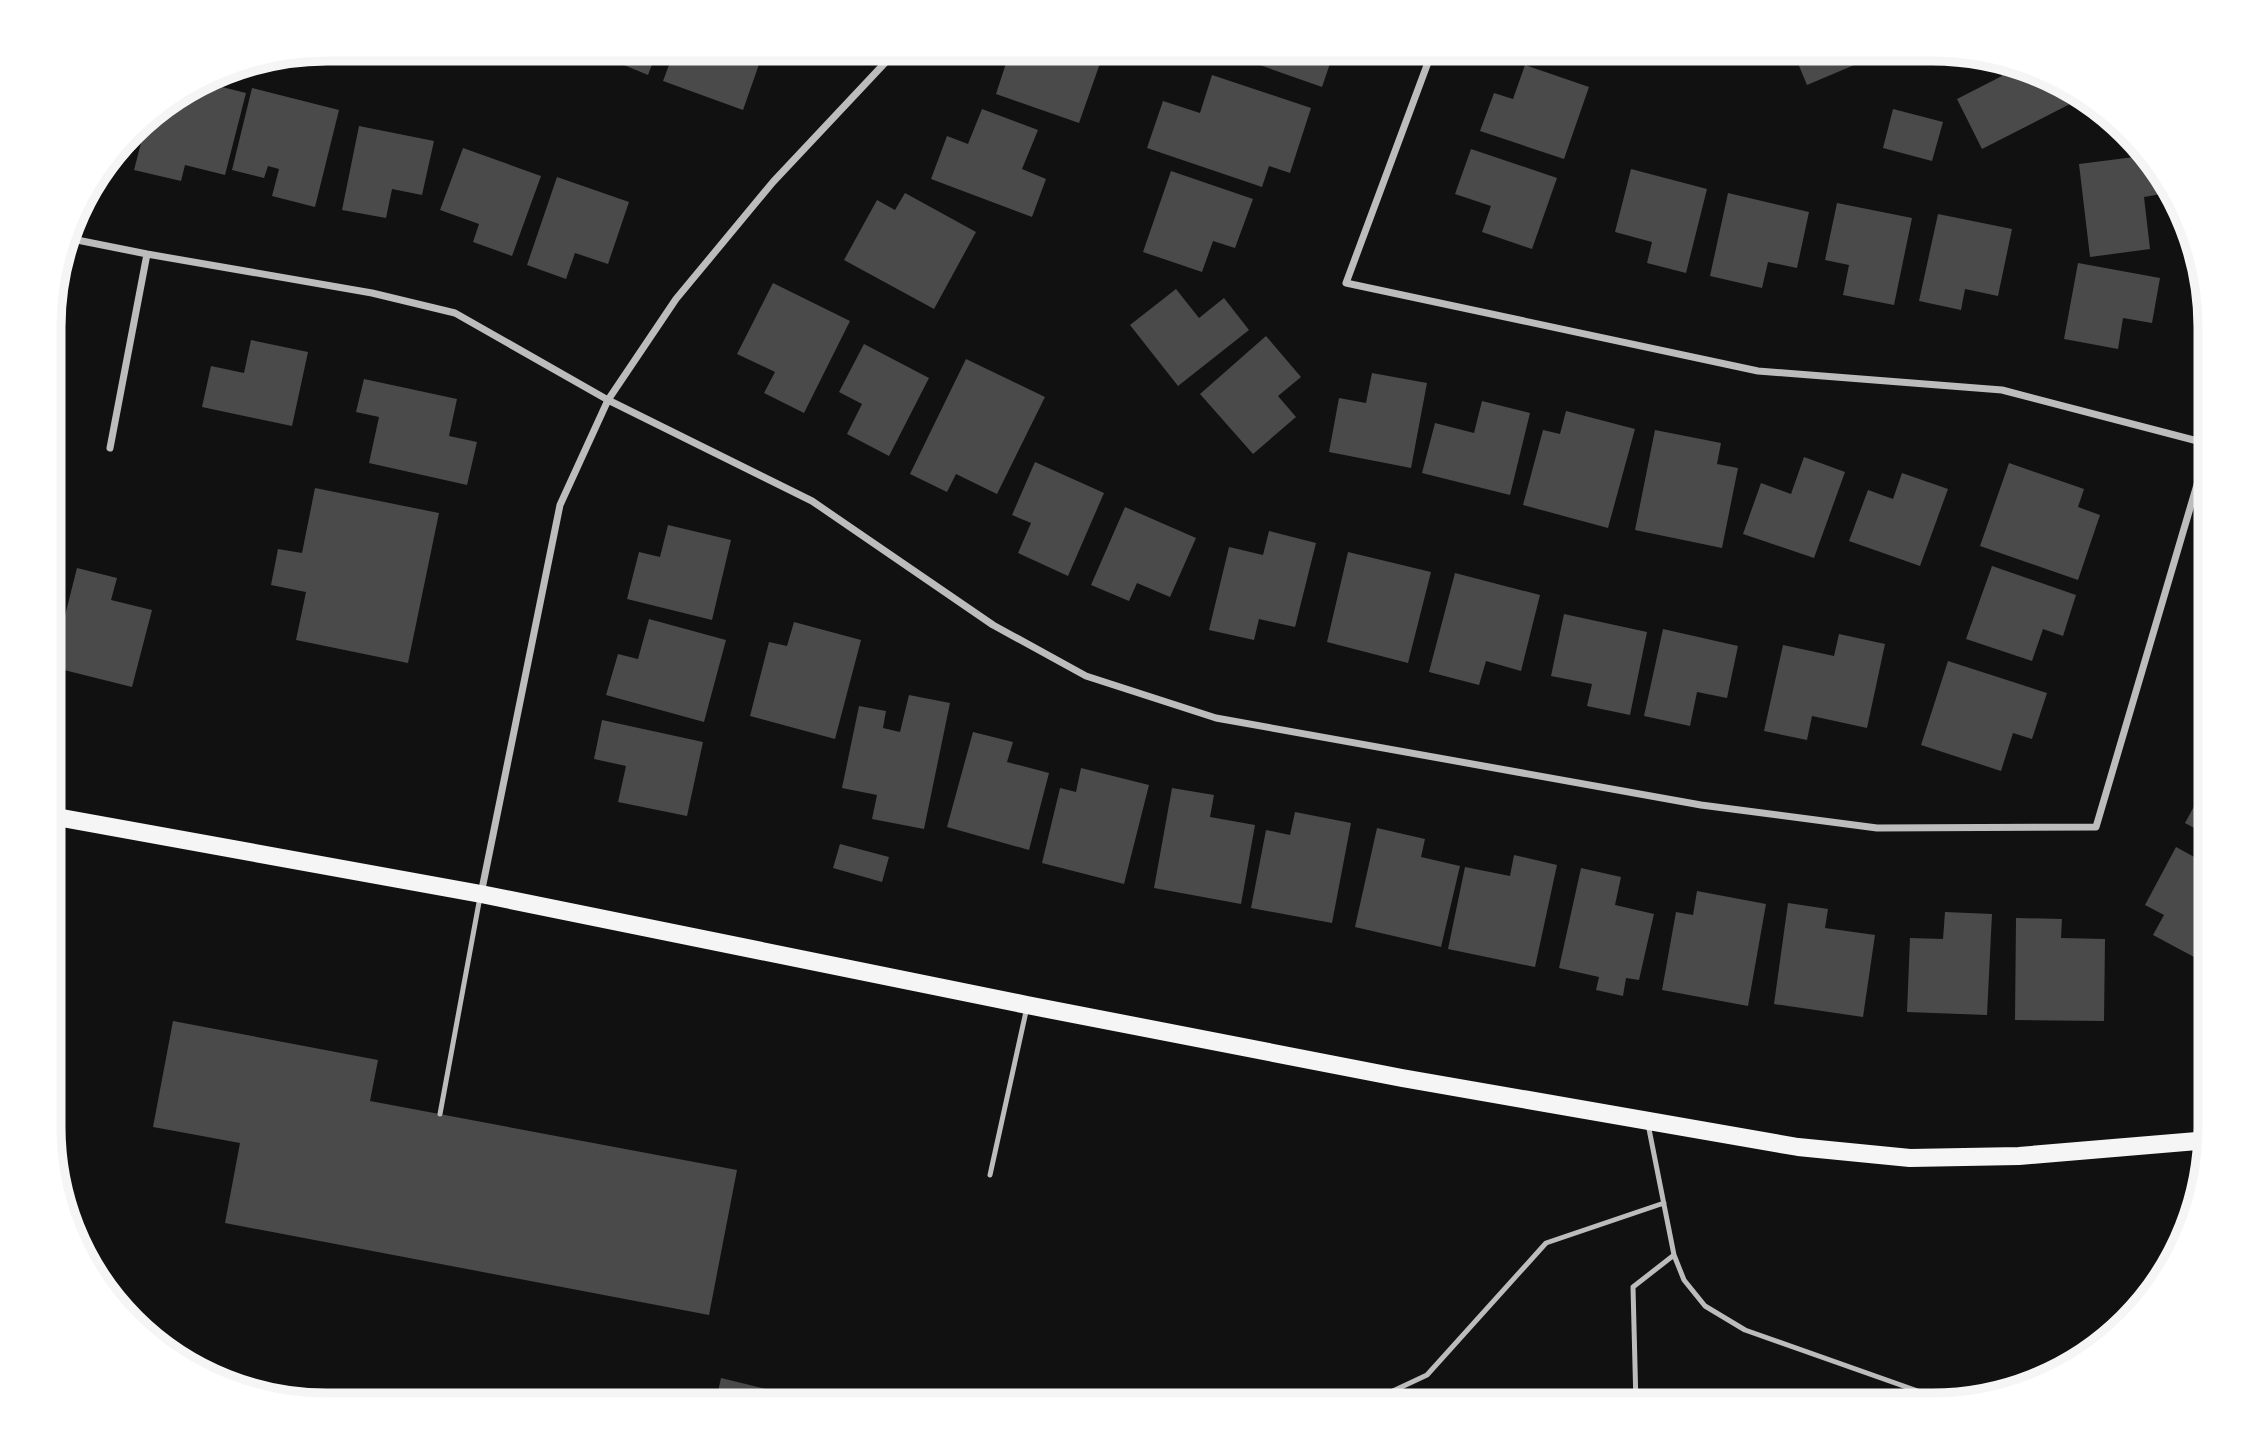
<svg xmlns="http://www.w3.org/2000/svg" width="2259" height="1454" font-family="Signika,sans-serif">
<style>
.building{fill:#4a4a4a}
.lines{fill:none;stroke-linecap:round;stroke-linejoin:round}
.service{stroke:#bcbcbc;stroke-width:5}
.minor{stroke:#bcbcbc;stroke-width:7}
.primary{stroke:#f5f5f5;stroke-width:18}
.rim{fill:none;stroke:#f5f5f5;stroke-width:9}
</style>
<rect width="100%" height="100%" fill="#111"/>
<path class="building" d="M585,49H658L648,75Z
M675,49H752L763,53L743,110L663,81Z
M1032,49H1105L1079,123L996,94L1009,54L1028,61Z
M1240,49H1335L1322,87L1237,57Z
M1576,49H1602L1599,57Z
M1792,49H1853L1859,63L1807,85Z
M1994,59L2021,64L2059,83L2070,104L1982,149L1957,99L2002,76Z
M1525,65L1589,87L1564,159L1480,131L1494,93L1513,99Z
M1212,75L1311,108L1290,173L1269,166L1262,187L1147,148L1163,101L1200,113Z
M202,82L246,93L225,175L185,165L181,181L134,170L148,116Z
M252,88L339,110L315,207L272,196L279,169L268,166L264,178L232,170Z
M982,109L1038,130L1022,169L1046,179L1032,217L931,179L947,136L968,144Z
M1893,109L1943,122L1932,161L1883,148Z
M359,126L434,141L422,195L392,189L386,218L342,210Z
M463,148L541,176L512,256L473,242L479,224L440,210Z
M1471,149L1557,178L1532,249L1482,232L1491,206L1455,194Z
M2142,156L2172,188L2173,192L2144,197L2150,249L2090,257L2079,164Z
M1631,169L1707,189L1686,273L1647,263L1652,242L1615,232Z
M1171,171L1253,199L1235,248L1213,241L1202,272L1143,252Z
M557,177L629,202L608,264L575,253L566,279L527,265Z
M905,193L976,232L934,309L844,260L877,200L895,210Z
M1728,193L1809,212L1797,268L1768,262L1762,288L1710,276Z
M1837,203L1912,218L1894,305L1843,295L1849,265L1825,260Z
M1938,214L2012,229L1998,296L1965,289L1961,310L1919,301Z
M2078,263L2160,278L2152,323L2123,318L2118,349L2064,339Z
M773,283L850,321L804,413L764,393L775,372L737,354Z
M1176,289L1199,318L1224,298L1249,330L1178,386L1130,325Z
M1266,336L1301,377L1278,396L1296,417L1253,454L1200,394Z
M251,340L308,352L292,426L202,407L211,366L244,373Z
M864,344L929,378L889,456L847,434L862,404L839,392Z
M966,359L1045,397L997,494L956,474L947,492L910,474Z
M1372,373L1427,383L1411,468L1329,452L1339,398L1366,403Z
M364,379L457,399L449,436L477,442L467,485L369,463L379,417L356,412Z
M1482,401L1530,413L1510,495L1422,473L1435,423L1474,433Z
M1566,411L1635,429L1608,528L1523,505L1543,430L1560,434Z
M1655,430L1721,443L1717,464L1738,468L1722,548L1635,530Z
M1804,457L1845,472L1814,558L1743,534L1761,483L1791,494Z
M1035,462L1104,493L1068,576L1018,553L1031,523L1012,515Z
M2009,463L2084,489L2078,507L2100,515L2078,580L1980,546Z
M1902,473L1948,489L1920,566L1849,541L1868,490L1893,499Z
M315,488L439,513L408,663L296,640L306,592L271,585L278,549L302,553Z
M1125,507L1196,538L1170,597L1137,583L1129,601L1091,585Z
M668,525L731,540L712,620L627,599L639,552L660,557Z
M1269,531L1316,543L1295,627L1259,619L1254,640L1209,630L1229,547L1263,555Z
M1348,552L1431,572L1408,663L1327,642Z
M1992,566L2076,595L2063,636L2043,629L2032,661L1966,639Z
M77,568L117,578L111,600L152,610L132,687L52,667Z
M1455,573L1540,595L1521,671L1486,661L1479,685L1429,672Z
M1564,614L1647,632L1630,715L1587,706L1592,684L1551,676Z
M649,619L726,640L704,722L606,695L618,654L638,659Z
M794,622L861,640L835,739L750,716L769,642L787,646Z
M1663,629L1738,646L1727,698L1697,692L1690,726L1644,716Z
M1839,634L1885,644L1867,728L1812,716L1807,740L1764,731L1783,645L1834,656Z
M1948,661L2047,693L2032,739L2013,733L2001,771L1921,745Z
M909,695L950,703L924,829L872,819L877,795L842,788L859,706L886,711L883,728L900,732Z
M602,720L703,742L687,816L618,802L626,766L594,759Z
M973,732L1013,742L1007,762L1049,773L1029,850L947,827Z
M1081,768L1149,785L1124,884L1042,863L1060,788L1076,792Z
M2209,779V836L2185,823Z
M1172,788L1214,795L1210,817L1255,825L1241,904L1154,888Z
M1295,812L1351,823L1332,923L1251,908L1266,830L1290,835Z
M1377,828L1425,839L1421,857L1460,866L1441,947L1355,927Z
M840,844L889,857L882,882L833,868Z
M2176,847L2209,865V965L2153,935L2164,915L2145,905Z
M1514,855L1557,865L1535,967L1448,949L1465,867L1510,876Z
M1581,868L1621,877L1615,905L1654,914L1639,980L1626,978L1623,996L1596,990L1599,977L1559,968Z
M1697,891L1766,904L1748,1006L1662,990L1676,912L1693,915Z
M1788,903L1828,909L1825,928L1875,935L1863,1017L1774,1004Z
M1945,912L1992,914L1987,1015L1907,1012L1910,938L1943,939Z
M2016,918L2062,919L2061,938L2105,939L2104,1021L2015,1020Z
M173,1021L378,1060L370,1101L737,1170L709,1315L225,1223L240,1143L153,1127Z
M721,1378L828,1404V1405H715Z"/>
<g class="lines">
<path class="service" d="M440,1114L480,897
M1648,1124L1674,1255L1684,1280L1705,1306L1745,1330L1946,1401L1949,1404
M990,1175L1027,1007
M1363,1405L1427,1375L1546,1243L1664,1203
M1636,1405L1633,1287L1674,1255"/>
<path class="minor" d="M1433,49L1346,283L1758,371L2002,390L2209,444
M67,238L147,254L372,293L455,313L608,400L812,501L993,625L1086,676L1216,718L1701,805L1877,828L2096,827L2209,444
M110,448L147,254
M481,894L560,505L608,400L676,299L773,182L898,49"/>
<path class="primary" d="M51,816L481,894L1027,1005L1402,1078L1798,1147L1910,1158L2019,1156L2209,1140"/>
</g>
<path d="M0 0H2259V1454H0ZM327 61H1932A266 266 0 0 1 2198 327V1127A266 266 0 0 1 1932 1393H327A266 266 0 0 1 61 1127V327A266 266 0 0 1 327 61Z" fill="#fff" fill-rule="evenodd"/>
<path class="rim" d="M327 61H1932A266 266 0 0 1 2198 327V1127A266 266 0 0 1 1932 1393H327A266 266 0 0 1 61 1127V327A266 266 0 0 1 327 61Z"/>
</svg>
